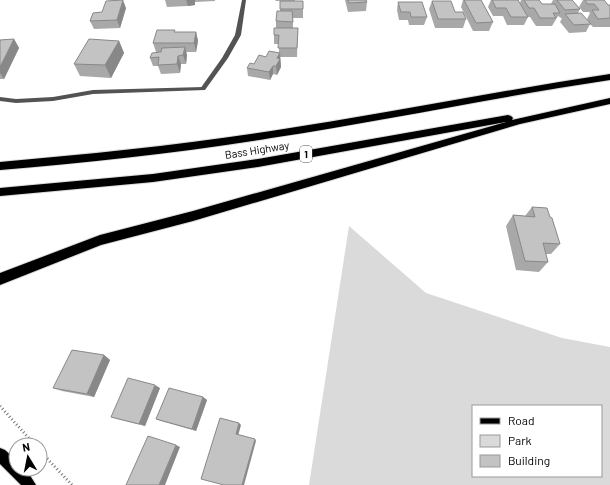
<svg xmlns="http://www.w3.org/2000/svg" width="610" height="485" font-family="Barlow,sans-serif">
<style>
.green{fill:#dadada;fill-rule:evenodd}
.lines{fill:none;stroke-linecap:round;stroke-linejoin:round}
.primary-casing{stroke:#dbdbdb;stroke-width:2}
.motorway-casing{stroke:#dbdbdb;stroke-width:2}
.path{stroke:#757575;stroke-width:3;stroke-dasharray:1 2.5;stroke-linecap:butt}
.service{fill:#535353;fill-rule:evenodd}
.minor{fill:#535353;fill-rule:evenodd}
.primary{fill:#000;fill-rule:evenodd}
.motorway{fill:#000;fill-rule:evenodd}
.wall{fill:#a8a8a8}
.shaded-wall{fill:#888}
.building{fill:#c3c3c3;stroke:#888}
.labels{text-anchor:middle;stroke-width:3;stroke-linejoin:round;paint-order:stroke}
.shield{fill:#fff;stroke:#4c4c4c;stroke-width:1}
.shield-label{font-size:10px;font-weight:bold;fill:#000}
.street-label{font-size:11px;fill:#000;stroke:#fff}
</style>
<rect width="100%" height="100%" fill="#fff"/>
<path class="green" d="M349,226L426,293L562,338L610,347V485H309ZM473,406H601V476H473Z"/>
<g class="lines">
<g class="primary-casing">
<path id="primary" d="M0,448L5,450L16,460V469H26L36,485H21L0,464Z"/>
</g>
<g class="motorway-casing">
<path id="motorway" d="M610,74V80C496,97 384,121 271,138C181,153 91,162 0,170V162C91,154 181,145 271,131C384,114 497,91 610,74Z
M610,98V104L520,124L193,221L101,245L0,285V273L100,235L193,211L506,122L258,167L153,182L0,196V188L153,174L258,159L508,115L511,116L513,118L512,120Z"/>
</g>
<path class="path" d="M0,406L35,445
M40,451L72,485"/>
<path class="service" d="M203,87L205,88V90L93,94L53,101L16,103L0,101V97L16,99L53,97L93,90Z"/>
<path class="minor" d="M242,0H246L241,35L228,58L205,90H201L200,89L222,58L235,35Z"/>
<use href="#primary" class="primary"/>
<use href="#motorway" class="motorway"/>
</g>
<path class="wall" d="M165,0H215V1L195,2V5L188,6L167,7Z
M275,0H295V1H276Z
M345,0H366L367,2L366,11L348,12Z
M463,0H481L493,22L489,31H473L461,7Z
M491,0H518L520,3L521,0H539L542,4H551L553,0H572L580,9L578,13L589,22L587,19L590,13L589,12H583L579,7L583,0H604L608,5H610V27H593L590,24L586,32L569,33L560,22L562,18H561L558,16L552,26H536L530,17H528L524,25H507L503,16H493L488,7Z
M280,1H303V18H293V28H298L297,57H280L281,67L277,75L273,74L270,80L248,76L247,68L266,57L279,52V44H274V35L276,28V21L280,11Z
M432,1L455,12L466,19L463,28H435L429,9Z
M398,2L427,17L424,25H409L408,20H399L397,10Z
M126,8L120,28L94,29L90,21L102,12Z
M176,32H196L198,41L196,52H186L187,55L186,64H181L180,73L161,74L158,66H153L150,58L161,52H156L153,43Z
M14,39L19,48L4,79H0V40Z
M119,41L124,53L111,78L80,76L74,64Z
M532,207L550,217L560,244L551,254H546L548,262L539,272L516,270L506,226L513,215L525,216Z
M104,355L110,360L94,397L62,391L53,388Z
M160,388L145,426L117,419L111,417Z
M203,397L207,400L196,431L161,421L156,419Z"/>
<path class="shaded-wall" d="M123,0L126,8L120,28L117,20Z
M186,0H195V5L188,6Z
M196,32L198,41L196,52L194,43Z
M14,39L19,48L4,79L0,73V67Z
M119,41L124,53L111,78L105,65Z
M185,47L187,55L186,64L183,55Z
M280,53L281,67L277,75L276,66L277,58Z
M178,56L181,64L180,73L177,64Z
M273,66V74L270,80L269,72Z
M104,355L110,360L94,397L87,394Z
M155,385L160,388L145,426L139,424Z
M203,397L207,400L196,431L192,429Z
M239,423L241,425L238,436L236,434Z
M255,439L256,441L244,485H242Z
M176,445L180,447L165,485H159Z"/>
<path class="building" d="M123,0L117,20L90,21L93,13L102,12L106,1Z
M348,0H366L367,2L349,3Z
M464,0H481L493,22L476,23Z
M492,0H518L528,17H511L506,8H496Z
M524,0H539L542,4H555L560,13H553L556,18H540L534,8H529Z
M557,0H572L580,9L565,10Z
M585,0H604L608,5H610V18L598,19L592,10H599L594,4H587Z
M280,1H303V9H280Z
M432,1H451L455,12H463L466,19H438Z
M398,2H422L427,17H411L410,12H401Z
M277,11H292L293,22L276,21Z
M581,13L591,24L574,25L565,14Z
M274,28H298L297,48H278L279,35H274Z
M157,30H175L174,32H196L194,43H153Z
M14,39L0,67V40Z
M89,39L119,41L105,65L74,64Z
M185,47L183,55L178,56L177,64L158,65L159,57L150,58L152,53L161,52L162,48Z
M269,51L280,53L277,58L280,59L276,66H273L269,72L247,68L250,63L254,64L259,55L266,57Z
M532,207L547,208L550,217L552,218L560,244L543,243L548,262L525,261L513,215L535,217Z
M72,350L104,355L87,394L53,388Z
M128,378L155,385L139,424L111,417Z
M169,388L203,397L192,429L156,419Z
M220,418L239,423L236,434L255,439L242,485H224L201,479Z
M148,436L176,445L159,485H126Z"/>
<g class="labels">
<rect class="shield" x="300" y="146" width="12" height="16" rx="3"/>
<g class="shield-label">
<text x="306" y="158">1</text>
</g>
<g class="street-label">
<text transform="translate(257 150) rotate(-9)" y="4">Bass Highway</text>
</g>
</g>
<rect x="472" y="405" width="130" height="72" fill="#ffffff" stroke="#999999"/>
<rect x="480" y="418" width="20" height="6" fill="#000000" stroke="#999999"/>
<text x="508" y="425" font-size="12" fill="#000000">Road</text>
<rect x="480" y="435" width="20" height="12" fill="#dadada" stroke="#999999"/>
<text x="508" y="445" font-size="12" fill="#000000">Park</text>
<rect x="480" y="455" width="20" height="12" fill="#c3c3c3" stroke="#999999"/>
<text x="508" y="465" font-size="12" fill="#000000">Building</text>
<g transform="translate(28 457) rotate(350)"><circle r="19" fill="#ffffff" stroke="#999999"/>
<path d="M0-3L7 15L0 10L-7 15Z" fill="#000000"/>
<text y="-6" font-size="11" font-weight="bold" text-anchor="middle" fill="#000000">N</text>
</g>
</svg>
